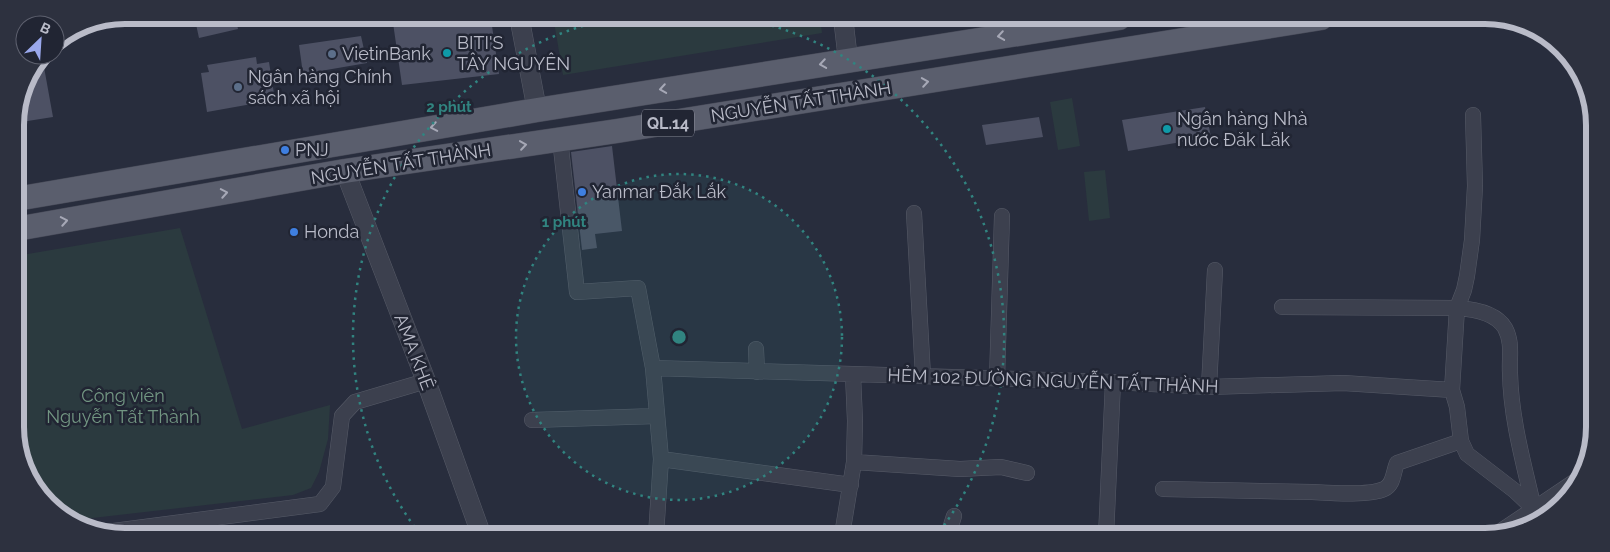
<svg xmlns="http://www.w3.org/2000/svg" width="1610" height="552" font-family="Raleway,sans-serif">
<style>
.green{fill:#2b3a3f}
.building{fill:#4d5164}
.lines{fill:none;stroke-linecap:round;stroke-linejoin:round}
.minor-casing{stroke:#575b68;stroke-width:16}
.tertiary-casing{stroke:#575b68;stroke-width:20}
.primary-casing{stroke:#464957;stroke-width:25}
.minor{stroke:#3c404e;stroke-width:15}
.tertiary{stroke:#3c404e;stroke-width:19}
.primary{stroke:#5a5e6d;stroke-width:24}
.oneway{stroke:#a6a8b6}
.ring{fill:none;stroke:#318480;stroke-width:2.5;stroke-dasharray:2.5 5}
.culture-dot{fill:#0f9aa8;stroke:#212533;stroke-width:2}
.service-dot{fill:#5c6f8a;stroke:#212533;stroke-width:2}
.shop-dot{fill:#3f7fe0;stroke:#212533;stroke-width:2}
.labels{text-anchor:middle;stroke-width:5;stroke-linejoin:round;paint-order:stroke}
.shield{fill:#212533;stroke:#8b8e9b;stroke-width:1}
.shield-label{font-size:16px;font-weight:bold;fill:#b9bbc8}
.poi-label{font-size:18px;fill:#b9bbc8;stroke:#212533;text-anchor:start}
.street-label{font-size:18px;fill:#b9bbc8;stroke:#212533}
.park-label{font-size:18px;fill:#729682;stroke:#212533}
.rim{fill:none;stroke:#b9bbc8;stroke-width:6}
.centre{fill:#318480;stroke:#212533;stroke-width:2.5}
.ring-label{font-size:15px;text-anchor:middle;font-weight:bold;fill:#318480;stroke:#212533;stroke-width:5;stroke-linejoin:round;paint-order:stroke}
</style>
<rect width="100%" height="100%" fill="#282d3d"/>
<path class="green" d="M553,16L820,17L822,33L563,75Z
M1072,98L1080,146L1058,150L1050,102Z
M1105,170L1110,218L1089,221L1084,172Z
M180,228L242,429L330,405L328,439L319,472L311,488L293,495L75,520L42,500L17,448L16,256Z"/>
<path class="building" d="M194,15H235L238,29L199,38Z
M392,16H434L436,27L491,19L499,74L402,85Z
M361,36L367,63L303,74L299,45Z
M42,56L53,117L15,123V118L23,82Z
M256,57L257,64L269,62L275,100L207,112L201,73L209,72L207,65Z
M1205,107L1211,137L1128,151L1122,120Z
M1039,117L1043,137L986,145L982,125Z
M612,146L622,231L595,234L597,248L582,250L571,152Z"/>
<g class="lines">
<g class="minor-casing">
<path id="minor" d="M560,139L577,292L638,288L653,368L661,459L656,535
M914,213L923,376
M1282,307L1457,308L1452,390L1457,407L1461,441L1467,454L1515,491L1534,509C1524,464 1511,420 1510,373C1509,357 1513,343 1505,328C1496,313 1473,309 1457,308L1464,290L1467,276L1472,240L1475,186L1473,115
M756,349L757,372
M653,368L1113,382L1209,387L1343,383L1452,390
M997,379L1002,216
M1209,387L1215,270
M532,420L657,416
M661,459L851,485
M854,462L960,469L1001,467L1027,473
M1163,489C1213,490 1262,491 1312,492C1330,493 1369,496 1384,489C1394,485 1393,472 1397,463L1461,441
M98,533L320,504L333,487L342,416L355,402L426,381
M842,535L854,462L855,421L853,375
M948,535L954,516
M1106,536L1113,382
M1492,537L1574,482"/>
</g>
<g class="tertiary-casing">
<path id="tertiary" d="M519,16L537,110
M843,17L848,60
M345,171L426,381L481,534"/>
</g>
<g class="primary-casing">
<path id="primary" d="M16,199L537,110L1119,18
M16,229L345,171L617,131L1321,18"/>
</g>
<use href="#minor" class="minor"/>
<use href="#tertiary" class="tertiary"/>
<use href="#primary" class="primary"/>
</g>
<defs><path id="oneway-chevron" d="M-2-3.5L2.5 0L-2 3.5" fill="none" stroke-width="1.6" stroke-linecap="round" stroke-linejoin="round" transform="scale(1.25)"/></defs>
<g class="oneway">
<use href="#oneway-chevron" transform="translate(1001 36) rotate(171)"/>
<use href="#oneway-chevron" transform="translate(823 64) rotate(171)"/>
<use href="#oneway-chevron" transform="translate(925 82) rotate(-9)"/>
<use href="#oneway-chevron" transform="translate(663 89) rotate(171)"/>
<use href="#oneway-chevron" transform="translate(434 127) rotate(170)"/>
<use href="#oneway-chevron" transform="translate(523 145) rotate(-8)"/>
<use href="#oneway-chevron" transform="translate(224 193) rotate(-10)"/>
<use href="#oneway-chevron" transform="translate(64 221) rotate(-10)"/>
</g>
<circle cx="679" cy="337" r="163" fill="#318480" fill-opacity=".12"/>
<g class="ring">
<circle cx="679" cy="337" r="163"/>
<path d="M419 533A325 325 0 0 1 625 16M735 17A325 325 0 0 1 937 535"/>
</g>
<g class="culture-dot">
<circle cx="447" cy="53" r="5"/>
<circle cx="1167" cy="129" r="5"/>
</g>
<g class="service-dot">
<circle cx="332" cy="54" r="5"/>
<circle cx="238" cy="87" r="5"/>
</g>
<g class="shop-dot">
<circle cx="285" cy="150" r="5"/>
<circle cx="582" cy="192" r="5"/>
<circle cx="294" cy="232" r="5"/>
</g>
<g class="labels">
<rect class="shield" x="642" y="109.5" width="52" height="27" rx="4"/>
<g class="shield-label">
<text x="668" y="129">QL.14</text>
</g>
<g class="poi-label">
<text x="457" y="49">BITI'S<tspan x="457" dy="21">TÂY NGUYÊN</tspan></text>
<text x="342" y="60">VietinBank</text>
<text x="248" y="83">Ngân hàng Chính<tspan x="248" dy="21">sách xã hội</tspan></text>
<text x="1177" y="125">Ngân hàng Nhà<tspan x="1177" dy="21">nước Đăk Lăk</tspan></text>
<text x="295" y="156">PNJ</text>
<text x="592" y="198">Yanmar Đắk Lắk</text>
<text x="304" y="238">Honda</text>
</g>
<g class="street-label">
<text transform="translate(801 102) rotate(-9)" y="6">NGUYỄN TẤT THÀNH</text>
<text transform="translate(401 164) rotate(-9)" y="6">NGUYỄN TẤT THÀNH</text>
<text transform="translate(414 352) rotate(69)" y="6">AMA KHÊ</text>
<text transform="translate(1053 381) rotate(2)" y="6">HẺM 102 ĐƯỜNG NGUYỄN TẤT THÀNH</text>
</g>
<g class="park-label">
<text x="123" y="402">Công viên<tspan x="123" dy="21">Nguyễn Tất Thành</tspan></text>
</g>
</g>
<path d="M0 0H1610V552H0ZM125 24H1485A101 101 0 0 1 1586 125V427A101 101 0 0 1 1485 528H125A101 101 0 0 1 24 427V125A101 101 0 0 1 125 24Z" fill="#2d313f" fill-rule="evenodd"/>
<path class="rim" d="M125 24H1485A101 101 0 0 1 1586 125V427A101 101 0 0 1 1485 528H125A101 101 0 0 1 24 427V125A101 101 0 0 1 125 24Z"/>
<circle cx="679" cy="337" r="8" class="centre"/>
<g class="ring-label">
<text x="449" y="112">2 phút</text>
<text x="564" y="227">1 phút</text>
</g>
<g transform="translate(40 40) rotate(25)"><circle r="24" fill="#212533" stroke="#5e616f"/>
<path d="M0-4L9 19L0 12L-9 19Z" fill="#9aa8ec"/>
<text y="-8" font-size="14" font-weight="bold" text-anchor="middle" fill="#b9bbc8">B</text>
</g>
</svg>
